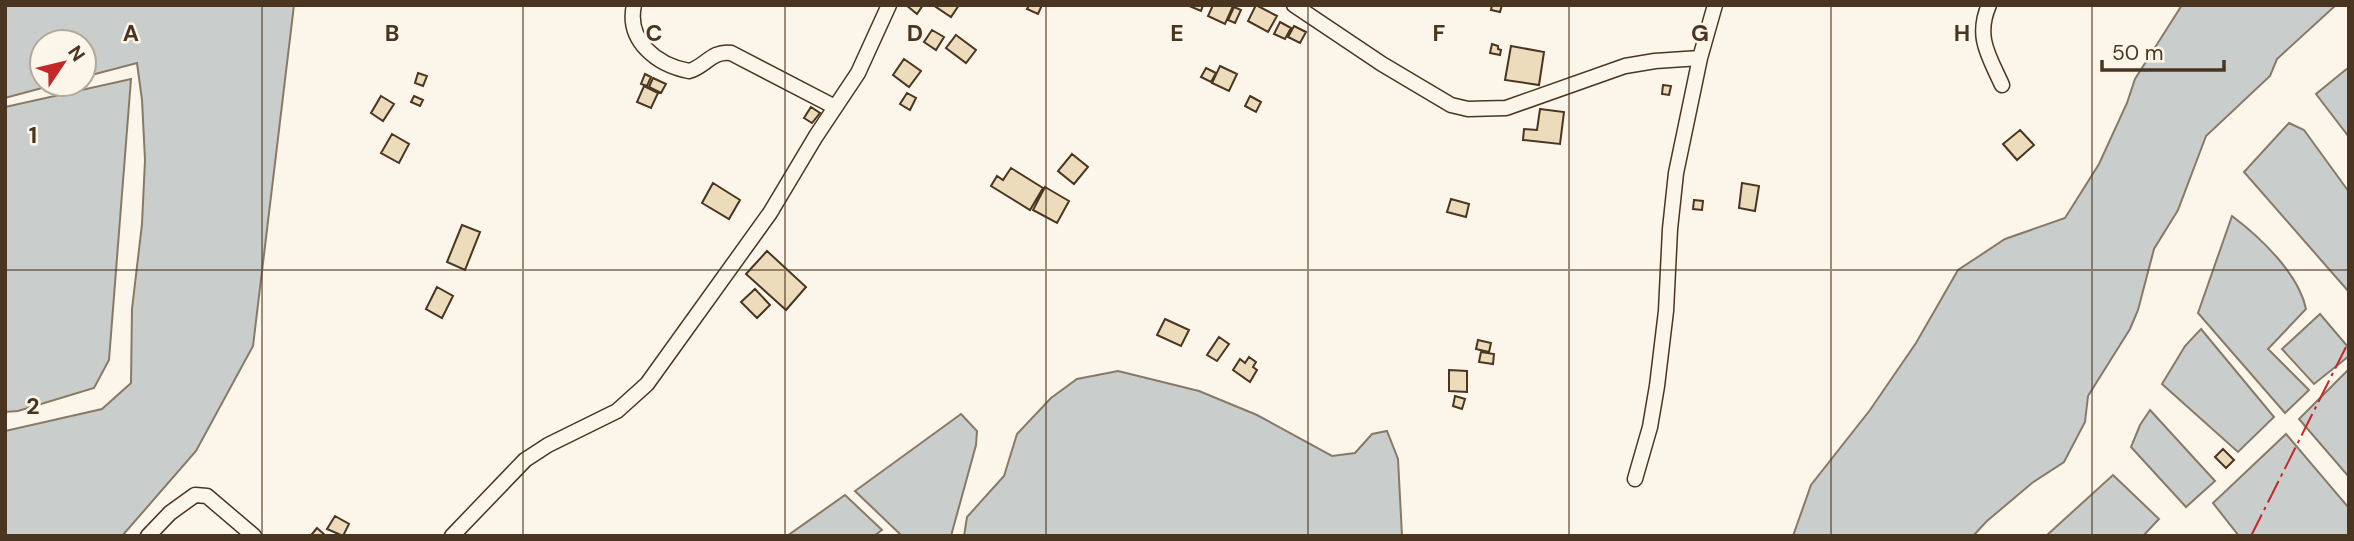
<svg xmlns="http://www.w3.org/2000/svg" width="2354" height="541" font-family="'DM Sans',sans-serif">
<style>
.water{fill:#c9cecd;stroke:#887966;stroke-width:2}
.building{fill:#ecdcbc;stroke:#4a3520;stroke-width:2}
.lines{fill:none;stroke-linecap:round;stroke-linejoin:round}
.street-casing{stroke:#4a3520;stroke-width:17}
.street{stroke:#fbf6e9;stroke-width:14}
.power{stroke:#c62828;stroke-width:2;stroke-dasharray:24 5 3.5 5;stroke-linecap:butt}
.grid{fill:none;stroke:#4a3520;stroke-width:2;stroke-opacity:0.55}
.grid-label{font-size:23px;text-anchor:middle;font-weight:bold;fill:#4a3520;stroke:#fbf6e9;stroke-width:5;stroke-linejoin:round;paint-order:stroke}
</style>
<rect width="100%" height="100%" fill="#fbf6e9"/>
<path class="water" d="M5,5H294L253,346L196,451L122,536H5V431L102,409L131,383L132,309L142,224L145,160L142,100L137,63L84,77V42H42V84H57L5,98Z
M2182,5H2336L2277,59L2270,76L2206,136L2178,210L2154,249L2138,310L2130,329L2088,396L2085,422L2064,462L2032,483L1987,521L1973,536H1793L1811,485L1870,410L1916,343L1958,270L2005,239L2065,218L2099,164L2127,103L2135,79Z
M2349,67V137L2316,94Z
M131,79L109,360L94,388L18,411L5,412V107Z
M2289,123L2304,130L2349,192V292L2244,172Z
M2232,216C2260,237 2299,274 2306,309L2268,349L2309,390L2285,413L2198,313Z
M2320,314L2349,348V356L2314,384L2282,349Z
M2201,329L2274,417L2238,452L2162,384L2185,346Z
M2349,369V477L2299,419Z
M1118,371L1199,391L1257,415L1332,456L1355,453L1372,434L1387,431L1398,459L1402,536H964L967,517L1004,476L1017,434L1051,398L1077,379Z
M2150,410L2215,481L2186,507L2131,447L2140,425Z
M961,414L977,431L976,445L951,536H902L855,491Z
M2286,434L2349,508V536H2239L2213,503Z
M2113,475L2159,519L2143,536H2046Z
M845,495L882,530L874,536H787Z"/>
<path class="building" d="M906,5H923L917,14Z
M933,5H959L951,17Z
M1029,5H1042L1038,14L1027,9Z
M1187,5H1203L1201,11Z
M1213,5L1233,6L1225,24L1208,16Z
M1256,5L1277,16L1268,32L1248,21Z
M1492,5H1502L1500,12L1491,10Z
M1234,7L1241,10L1235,23L1228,20Z
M1280,22L1291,28L1285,39L1274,34Z
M1294,26L1306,32L1300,43L1288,37Z
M932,30L944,37L936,50L924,42Z
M956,35L976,50L966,63L946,48Z
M1492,44L1498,46V49L1501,50L1500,55L1490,53Z
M1511,46L1544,52L1539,85L1505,80Z
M904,59L921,71L909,87L893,75Z
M1220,66L1237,74L1229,91L1212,83Z
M1206,68L1216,73L1211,82L1201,77Z
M418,73L427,76L423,86L415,83Z
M645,74L651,77L647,86L641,84Z
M653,78L666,84L661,93L649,87Z
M1663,85L1671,86L1669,95L1662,94Z
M644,86L658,93L651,108L637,102Z
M907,93L916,98L910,110L900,104Z
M381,96L394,104L383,121L371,113Z
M414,96L423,100L420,106L411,102Z
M1250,96L1261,102L1256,112L1245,106Z
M811,107L820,113L812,123L804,118Z
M1540,109L1564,112L1560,144L1523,140L1524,129L1537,130Z
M2020,130L2034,145L2017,160L2003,144Z
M392,134L409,144L399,163L381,153Z
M1072,154L1088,167L1074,184L1058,171Z
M1011,168L1043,188L1030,210L991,186L997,176L1003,180Z
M713,183L740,200L729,219L702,203Z
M1742,183L1759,186L1755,211L1739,208Z
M1045,187L1069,201L1057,223L1033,210Z
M1451,199L1469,204L1466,217L1447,212Z
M1694,200L1703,201L1702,210L1693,209Z
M462,225L480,232L465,270L447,262Z
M767,251L806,287L786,310L746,274Z
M437,287L453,296L442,318L426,309Z
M755,289L770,305L757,318L741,302Z
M1165,319L1189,330L1181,346L1157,335Z
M1219,337L1229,344L1217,361L1207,355Z
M1478,340L1491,343L1489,352L1476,349Z
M1481,352L1494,354L1493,364L1479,362Z
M1249,357L1256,362L1253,367L1257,370L1250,382L1233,370L1240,359L1245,363Z
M1449,370L1467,371V392L1449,391Z
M1455,396L1465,399L1462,409L1453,406Z
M2223,449L2234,460L2226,468L2215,457Z
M335,516L349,524L343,536L327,529Z
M317,528L326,536H314L312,534Z"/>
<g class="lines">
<g class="street-casing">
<path id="street" d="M634,5C626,41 657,65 689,71C705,67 712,50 731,53L835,107
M1294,5L1382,64L1451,105L1468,109L1506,108L1625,66L1655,61L1700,58
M1989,5C1975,37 1989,56 2002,85
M1635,479L1650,427L1657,386L1666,311L1670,229L1676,173L1700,58L1715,5
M148,536L170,513L195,495L207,496L254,536
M452,536L525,460L548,445L617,411L647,384L770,213L816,136L858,73L889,5"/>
</g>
<use href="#street" class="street"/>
<path class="power" d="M2251,536L2349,341"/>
</g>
<path class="grid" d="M262,5V536M523,5V536M785,5V536M1046,5V536M1308,5V536M1569,5V536M1831,5V536M2092,5V536M5,270H2349"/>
<g class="grid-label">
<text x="131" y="41">A</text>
<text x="392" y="41">B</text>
<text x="654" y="41">C</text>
<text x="915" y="41">D</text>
<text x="1177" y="41">E</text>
<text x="1439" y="41">F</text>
<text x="1700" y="41">G</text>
<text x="1962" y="41">H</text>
<text x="33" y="143">1</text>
<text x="33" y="414">2</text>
</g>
<rect width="2354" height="541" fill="none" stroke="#4a3520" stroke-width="14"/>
<g transform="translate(63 63) rotate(55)"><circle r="33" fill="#fbf6e9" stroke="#b4a999" stroke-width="2"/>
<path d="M0-5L12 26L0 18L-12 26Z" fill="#c62828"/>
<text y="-10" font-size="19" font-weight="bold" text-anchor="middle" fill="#4a3520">N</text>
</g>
<path d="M2102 60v10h122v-10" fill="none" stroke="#4a3520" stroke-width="3.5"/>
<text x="2112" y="60" font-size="21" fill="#4a3520" stroke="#fbf6e9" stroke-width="5" paint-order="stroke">50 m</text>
</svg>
